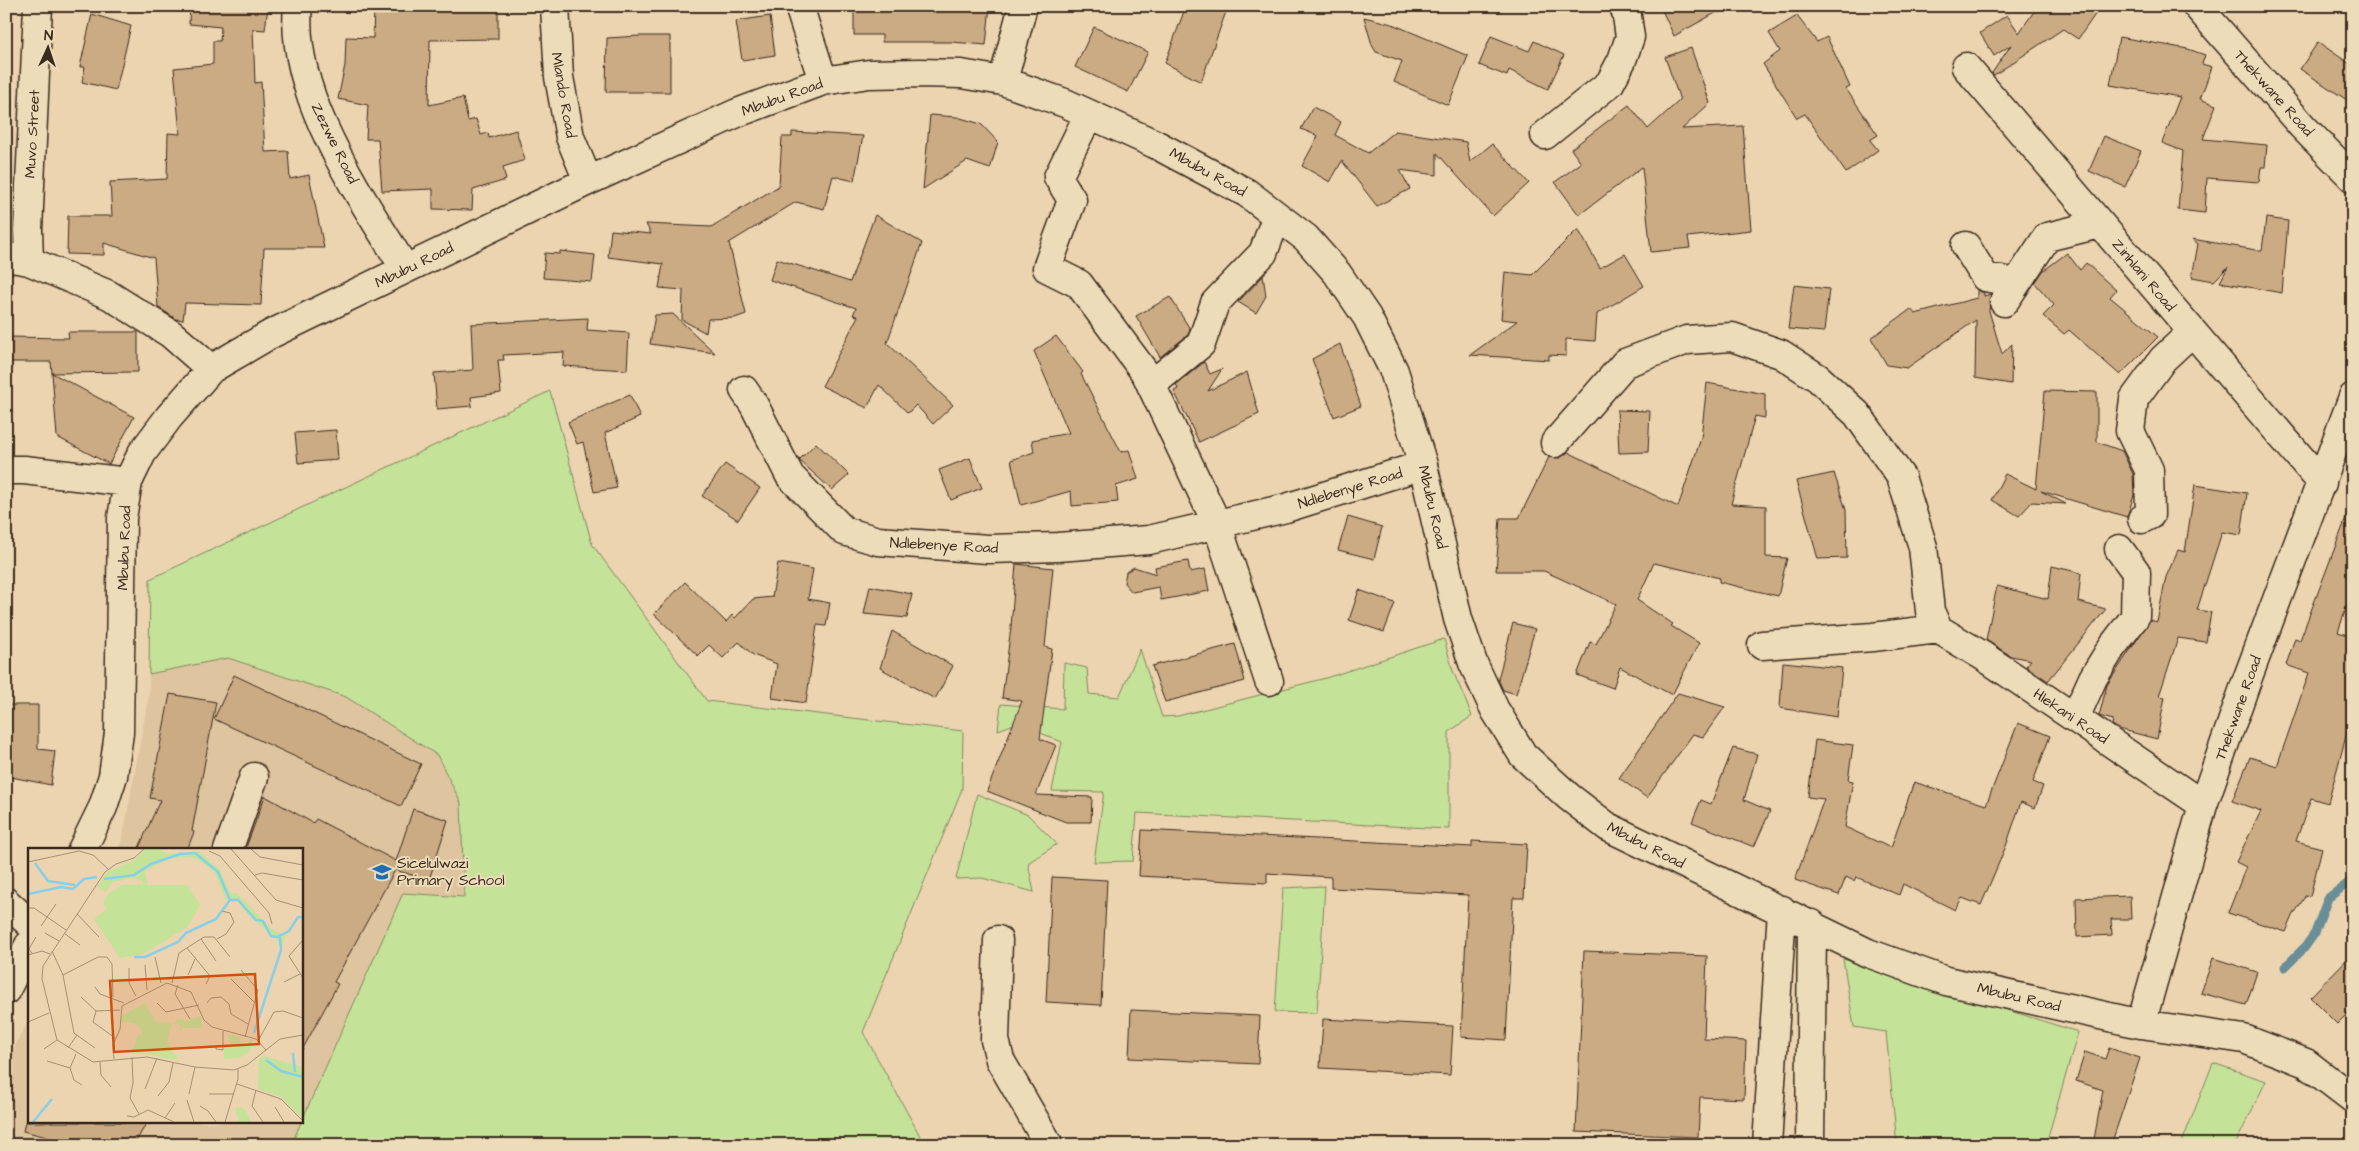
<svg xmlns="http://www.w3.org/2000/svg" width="2359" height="1151" font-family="'Architects Daughter',sans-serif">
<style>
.built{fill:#dec59f}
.green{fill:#c5e299;stroke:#80865c}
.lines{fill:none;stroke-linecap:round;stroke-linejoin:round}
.stream{stroke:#698e98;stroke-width:9}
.building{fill:#cbab84;stroke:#3b2a1e}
.minor-casing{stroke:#3b2a1e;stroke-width:31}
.minor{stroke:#eddcb9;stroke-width:28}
.labels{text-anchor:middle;stroke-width:4;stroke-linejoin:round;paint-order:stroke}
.street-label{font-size:15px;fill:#3b2a1e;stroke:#eddcb9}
.poi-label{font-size:15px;fill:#3b2a1e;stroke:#eddcb9;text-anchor:start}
.inset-river{fill:none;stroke:#88d0e9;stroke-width:2.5}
.inset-road{fill:none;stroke:#a59075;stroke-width:1}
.view{fill:#ce520f;fill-opacity:0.15;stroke:#ce520f;stroke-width:2.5}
.inset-edge{fill:none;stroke:#3b2a1e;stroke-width:2.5}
</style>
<rect width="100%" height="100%" fill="#ebd4af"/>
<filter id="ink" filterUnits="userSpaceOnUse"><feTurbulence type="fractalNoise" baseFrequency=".02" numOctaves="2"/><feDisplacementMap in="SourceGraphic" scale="10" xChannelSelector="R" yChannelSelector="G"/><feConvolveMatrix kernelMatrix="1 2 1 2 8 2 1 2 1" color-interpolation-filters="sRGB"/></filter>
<g filter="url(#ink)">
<path class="built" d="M228,658L346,697L437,755L461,803L464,897L403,894L301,1122V850H118L123,837L149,694V674Z
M29,1020V1122H301L291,1145H6V1081L15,1044Z"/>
<path class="green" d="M550,391L592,544L707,701L963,731L962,789L863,1032L925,1145H291L403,893L464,897L461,803L437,755L346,697L228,658L149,674L150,579Z
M1444,639L1453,671L1472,716L1449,732V829L1137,813L1133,861L1094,862L1104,792L1052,791L1062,742L1017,723L998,730L1001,704L1063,709L1064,663L1087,668L1089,694L1119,697L1140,649L1162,717L1178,716L1326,678Z
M977,794L1028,815L1057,844L1028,863L1034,892L982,878L956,879Z
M1325,886L1317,1013L1275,1012L1283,888Z
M1843,959L2078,1032L2048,1137L2098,1145H1897L1886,1032L1854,1027Z
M2213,1063L2266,1081L2235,1145H2181Z"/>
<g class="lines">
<path class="stream" d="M2285,967L2305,947L2315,933L2328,898L2351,881L2353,872"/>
</g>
<path class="building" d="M190,6H268L265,30L253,29L255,83L261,82L265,152L288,151L290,179L309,175L324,248H264L261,305L185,303L183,320L176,319L158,307L154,258L104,243V255L67,254L68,216H112L110,182L167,179L168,133L180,134L174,68L213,64V41H220L221,27L189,24Z
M374,6H498V39L430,40L429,105L463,98L468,121L476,119L481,135L488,133L489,138L516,130L525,160L503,167L506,180L473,190L472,210L433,209V189L382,191L378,139H366L368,105L338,99L345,65L346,37L373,38Z
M854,6H990L986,45L952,42H882V35H854Z
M1186,6H1228L1201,82L1165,63Z
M1660,6H1728L1674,36Z
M2030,6H2101L2078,39L2063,29L1994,75L1992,73L2011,45L1994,56L1980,33L2007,15L2019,33L2035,10Z
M92,14L131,26L116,90L82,82L85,67H80Z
M770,16L775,55L742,60L736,21Z
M1797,16L1817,42L1827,37L1850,87L1846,89L1878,135L1870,140L1878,150L1846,173L1805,114L1797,118L1763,64L1780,51L1769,33Z
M1364,17L1392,24L1468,56L1448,105L1394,82L1402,61L1376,52L1372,45Z
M1094,27L1148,52L1128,92L1075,67Z
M639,36H670V92H606L607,38Z
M1491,36L1529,51L1534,41L1564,55L1548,89L1509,70L1507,76L1479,65Z
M2119,37L2188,49L2205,55L2202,64L2212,67L2200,99L2216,105L2203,139L2267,145L2265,167H2261L2259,182L2207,178L2205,213L2178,210L2183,151L2162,143L2180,97L2110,85Z
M2318,42L2353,66V104L2300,69Z
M1691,48L1710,103L1682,129L1743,126L1751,230L1688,237L1690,248L1651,252L1642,167L1579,215L1555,182L1581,163L1571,149L1629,105L1648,129L1680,100L1665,57Z
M1313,107L1341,122L1335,135L1368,153L1395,131L1466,142L1470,162L1492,144L1529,183L1493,216L1437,153V175L1400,170L1410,189L1377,206L1342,161L1330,182L1302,166L1318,136L1301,129Z
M930,115L957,117L981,124L998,142L990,169L967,161L923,189Z
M792,132L863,136L854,181L833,176L824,209L796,202L729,243L746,314L735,318L708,319L706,333L682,320L683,290L659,288L663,264L608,257L611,230L651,234L646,224L711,227L779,186L782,137H792Z
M2104,136L2141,151L2125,187L2089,171Z
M875,215L922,243L887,343L953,405L933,424L916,405L908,413L879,385L867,408L822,386L858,316L853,315L856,308L770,280L777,259L850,282Z
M2266,218L2288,221L2282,293L2220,282L2228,267L2214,281L2192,277L2198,244L2192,239L2262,251Z
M1578,229L1600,268L1625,254L1644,286L1597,314L1595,341L1566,339V356L1549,355V360L1470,355L1517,321L1501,319L1505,272L1532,275Z
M560,251L595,255L592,282L543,278L545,253L560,254Z
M2067,253L2080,270L2086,263L2116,290L2110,297L2158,337L2120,375L2069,330L2064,334L2043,316L2054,305L2035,283L2043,271Z
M1263,276L1266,296L1256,313L1238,302Z
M1794,285L1829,289L1824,332L1788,329Z
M1977,290L1984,293V296L1991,294L1989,311L2002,354L2012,344L2011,384L1975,378L1976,320L1907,368L1887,365L1871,338L1911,309L1915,314L1977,298Z
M1170,297L1190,329L1188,335L1160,357L1136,316Z
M673,314L715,353L650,344L655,315Z
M588,318L587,330L629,333L627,370L563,366L564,352L503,355L504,360H498L501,393L471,397L472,406L437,409L434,373L473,370L471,324Z
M68,332H138V372L52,373L51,362H6V337L69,338Z
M1056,336L1083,372L1081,374L1121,452L1129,450L1138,479L1116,486L1118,502L1072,506L1071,491L1021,505L1011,460L1034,452L1032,440L1069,433L1034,351Z
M1340,344L1361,406L1334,417L1312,359Z
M1204,362L1210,374L1222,369L1208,391L1247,372L1259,414L1199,442L1174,391L1178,389L1176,385Z
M52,373L134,417L109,464L57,437Z
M1707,383L1765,394V418L1755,416L1731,504L1766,506V557L1787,558L1778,596L1719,582L1720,578L1654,563L1637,600L1673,624L1671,626L1699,643L1672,695L1620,667L1613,688L1577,675L1590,642L1596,644L1616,604L1544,571H1496L1500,518H1519L1549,457L1560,458L1568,452L1678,507L1701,438Z
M2045,391L2097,392V442L2122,451L2133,474L2134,495L2127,517L2041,491L2066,504L2032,502L2019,516L1992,500L2005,474L2036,489Z
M630,395L640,417L605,433L617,488L594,492L583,442L577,444L568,422Z
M1617,410L1650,411L1648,452L1619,453Z
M336,430L338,460L298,463L295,433Z
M816,443L849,475L832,490L799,460Z
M970,458L982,488L951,500L939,470Z
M725,464L760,488L738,520L702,496Z
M1834,473L1846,510L1847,558L1818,559L1796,481Z
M2195,485L2247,493L2241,535L2222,532L2197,610L2211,612L2206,642L2178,638L2159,696L2165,697L2157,739L2119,729L2112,725L2113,720L2099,716L2107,685L2150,620L2157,622L2166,577L2178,550L2185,552Z
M2351,505H2353V588L2338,632L2353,637V710L2328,803L2311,798L2296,841L2322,848L2310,896L2306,895L2294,914L2286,932L2228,913L2246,867L2236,862L2261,811L2232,801L2250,757L2277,766L2309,673L2286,665L2295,638L2300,640Z
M1348,517L1382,527L1374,559L1338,550Z
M1188,561L1190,572L1205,569L1209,591L1161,600L1159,587L1132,592L1124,583L1126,572L1134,567L1156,574L1155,567Z
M778,563L813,569L808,599L830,603L826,626L817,625L806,703L772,698L777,664L753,655L739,642L723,658L709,645L698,656L654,614L685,582L726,622L732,615L735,618L753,599L772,597Z
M1016,564L1053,568L1045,647L1052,649L1040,739L1056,745L1036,795L1092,797L1091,822H1066L987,791L1022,701L1002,698L1011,627Z
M2052,566L2081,573L2078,602L2106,609L2048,681L2026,666L2031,660L2011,656L1986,640L1997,586L2048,599Z
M870,586L912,594L907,618L864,614Z
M1359,590L1395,603L1384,632L1349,620Z
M1513,623L1535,629L1516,694L1503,690L1498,679Z
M892,631L953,666L935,699L880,668Z
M1235,644L1245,681L1165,702L1152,666Z
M1783,662L1842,668L1837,717L1780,708Z
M234,675L421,764L401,806L214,719Z
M1678,693L1725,707L1703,737L1693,734L1647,798L1619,778Z
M170,694L216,702L192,831L194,832L187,850H138L160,800L150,798Z
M6,705H38V749L55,751L51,785L6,776Z
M2018,723L2050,736L2033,782L2043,786L2035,808L2021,802L2006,846L1981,905L1962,898L1955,910L1903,884L1899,895L1856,877L1854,881L1846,877L1839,895L1795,880L1824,799L1808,797L1815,740L1853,745L1848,780L1853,781L1845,827L1891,848L1914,782L1986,805Z
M1733,748L1757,754L1744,800L1770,811L1754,847L1692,822L1701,800L1711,804Z
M265,796L313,823L316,819L396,861L413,809L448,820L429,880L395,870L334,982L338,984L301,1052V850H245Z
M1142,830L1472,847V841L1527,844L1524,898H1513L1506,1040L1461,1037L1468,895L1331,888V877L1267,873V883L1139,876Z
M1052,877L1107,880L1101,1005L1046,1002Z
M2130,896L2131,919H2111L2112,935L2077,937L2076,898Z
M1584,951L1707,956L1704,1039L1746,1041L1744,1099L1700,1097L1698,1137L1576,1132Z
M2353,953V1008L2337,1024L2310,997Z
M2213,958L2257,972L2246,1005L2201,993Z
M1131,1010L1260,1016L1258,1064L1129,1058Z
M1323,1019L1453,1026L1450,1075L1320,1068Z
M2109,1048L2140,1058L2111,1145H2093L2103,1090L2076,1081L2085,1052L2105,1059Z
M25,1122H147L134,1145H79L23,1131Z"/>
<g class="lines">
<g class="minor-casing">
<path id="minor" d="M298,6C289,96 361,196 405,269
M555,6L559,77L570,137L588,181
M799,6L823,81
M2197,6L2303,127L2353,178
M1966,67L2322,483
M1003,81L1023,6
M1089,114L1058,177L1072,200L1047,268L1079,284L1146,374L1217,524L1269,681
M1545,135L1610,83L1622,60L1630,37L1627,16L1624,6
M1966,246L1985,277L2016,283
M6,257L29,261L109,295L171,334L211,369
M29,261L28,230L38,6
M2004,302L2047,237L2100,224
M1151,385L1201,344L1215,303L1263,253L1277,216
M744,390L754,405L790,476L844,531L878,541L988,549L1058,547L1149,540L1286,508L1423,465
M1555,443L1625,363L1687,340L1732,337L1781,354L1818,378L1857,414L1901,477L1923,547L1930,611L1938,629L1983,656L2203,805
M6,470H24L128,482
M2142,519L2150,515L2149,470L2130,431L2134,399L2163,359L2192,332
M1762,645L1873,637L1938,629
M2075,718L2093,678L2112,647L2135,617L2136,572L2119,549
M82,850L103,807L113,776L119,733L122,518L128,482L142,453L169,417L211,369L271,334L588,181L737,113L823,81L869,74L920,73L961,74L1003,81L1065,103L1155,144L1247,193L1306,238L1337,273L1367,317L1394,371L1423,465L1458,619L1473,663L1495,710L1523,755L1569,797L1608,827L1868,953L1946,981L2141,1024L2244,1039L2306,1063L2353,1099
M228,850L254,777
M6,902L29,923
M998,940L995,1040L1000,1060L1049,1145
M6,990L29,945
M2141,1024L2203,805L2248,677L2353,397
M1767,1145L1782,910
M1810,1145L1812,924"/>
</g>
<use href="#minor" class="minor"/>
</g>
</g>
<defs>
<g id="school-bare" transform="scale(1.5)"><path d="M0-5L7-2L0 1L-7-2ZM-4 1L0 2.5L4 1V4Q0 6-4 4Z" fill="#1f6fb2" stroke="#eddcb9" stroke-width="2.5" paint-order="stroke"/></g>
</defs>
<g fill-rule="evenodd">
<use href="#school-bare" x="382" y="872"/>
</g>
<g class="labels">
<g class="street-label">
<text transform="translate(2274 93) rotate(48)" y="5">Thekwane Road</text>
<text transform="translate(564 95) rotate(80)" y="5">Mlando Road</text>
<text transform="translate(782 97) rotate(-20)" y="5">Mbubu Road</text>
<text transform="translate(32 134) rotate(-87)" y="5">Muvo Street</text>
<text transform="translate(335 143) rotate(64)" y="5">Zezwe Road</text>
<text transform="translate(1208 172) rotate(29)" y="5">Mbubu Road</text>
<text transform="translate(414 265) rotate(-26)" y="5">Mbubu Road</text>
<text transform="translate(2144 275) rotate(50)" y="5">Zinhlani Road</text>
<text transform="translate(1350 488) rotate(-17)" y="5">Ndlebenye Road</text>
<text transform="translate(1433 507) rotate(77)" y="5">Mbubu Road</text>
<text transform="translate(944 545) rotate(3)" y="5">Ndlebenye Road</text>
<text transform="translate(124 548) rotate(-88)" y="5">Mbubu Road</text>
<text transform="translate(2238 708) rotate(-70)" y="5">Thekwane Road</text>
<text transform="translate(2071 716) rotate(34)" y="5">Hlekani Road</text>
<text transform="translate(1646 845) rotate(27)" y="5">Mbubu Road</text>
<text transform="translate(2019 997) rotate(13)" y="5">Mbubu Road</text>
</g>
<g class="poi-label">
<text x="397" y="868">Sicelulwazi<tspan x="397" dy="17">Primary School</tspan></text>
</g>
</g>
<g transform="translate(28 848)">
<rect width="275" height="275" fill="#ebd4af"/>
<path d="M117,1H131L139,6L171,3L192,22L202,45H209L242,80L257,88L254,99H251L250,93L216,63L211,53L197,51L187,25L171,12L162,9L143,10L117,23L120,37H159L172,57L165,70L158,80L115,106L92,110L66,71L79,61L75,55L80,46L94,37L115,36V33L104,30L85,34L78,44L69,39L79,24L107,12ZM117,155L128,174L144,175L139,194L151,213L120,206H103L110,187H114L113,181L106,175L94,174L93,168ZM173,168L174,180H155L152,183L153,178L146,175L150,171L153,172L154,169L156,174ZM199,186L213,190L212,197H220L222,191L225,192L222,203L211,210L196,211V199L203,198ZM235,208L275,219V271L253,249L230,241L231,211ZM213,259L218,263L223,274H211L207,260Z" fill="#c5e299"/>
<path class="inset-river" d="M7,15L20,33L47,37M76,31L106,27L123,16L152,6L167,5L190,24L202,52M0,46L33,39L45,41L56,31L69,29M106,109H117L150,94L158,85L188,71L202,52H210L228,72L235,73L243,88L249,89L261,83L270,69H275M226,185L253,102L252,89M265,205L267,224M238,212L253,223L275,229M5,274L24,251"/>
<path class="inset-road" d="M116,1L106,10L88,16L77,24L15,118L14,131L29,192L65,214L119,209L167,219L206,222L219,217L252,191L275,187M203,1L248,52L275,60M223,1L232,9L275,17M181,3L192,8L241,65L244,76M0,14L51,3L65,7L80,21M227,27L234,25L275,32M0,60H6L38,82M49,66L71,89M13,78L28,56M17,85L31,93M36,85L52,97M173,91L188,113M189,91L198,86L206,74L202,65L194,63M275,92L261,108L275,130M159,100L182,128L178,136M24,103L35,127L46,185L67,200M4,105L1,101L8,89M0,107L14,103L22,106M127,109L133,135M117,117L119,142M101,120V135L108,148M213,122L230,142L217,189M35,127L70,109H79L84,116L85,149M160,127L167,111M203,131L227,155M256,134L272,126M144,135L151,105L176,89H186L202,109M150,137L147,146L162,171M67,139L72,146L96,155M53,149L68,163M129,155L138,164L171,157M179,155L183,150L193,149L201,156L203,166L220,176M0,174L21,165M87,190L65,174L68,163L92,162M230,193L246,164L255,163L275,170M188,198V201L195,202V183M40,200L49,187M16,201L29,192M48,206L42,220L46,232L54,237M104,209L105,235L102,250L111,266M86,211L85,197L92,181L94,158L139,135L163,144L176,172L184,179L228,191L238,202M19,213L42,220M72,214L73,227L83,239M209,236L253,251L275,273M117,241L129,210M228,242L224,258L235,274M161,246L167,219M181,246H206M130,248L141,234L145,215M159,252L166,274M172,258L180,263L188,274M247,259L256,274M99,268L106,269L120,262L146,274M137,270L147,255M197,274L210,231V221"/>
<path class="view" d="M227,126L231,196L86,204L82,133Z"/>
<rect width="275" height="275" class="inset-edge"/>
</g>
<rect width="2359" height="1151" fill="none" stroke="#eddcb9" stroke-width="25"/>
<rect x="12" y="12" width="2334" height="1126" fill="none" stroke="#3b2a1e" stroke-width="2" filter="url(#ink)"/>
<g transform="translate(48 48) rotate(3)" stroke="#eddcb9" stroke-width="4" paint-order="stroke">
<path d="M0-4L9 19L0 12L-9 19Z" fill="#3b2a1e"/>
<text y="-8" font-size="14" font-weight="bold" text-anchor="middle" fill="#3b2a1e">N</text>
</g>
</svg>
